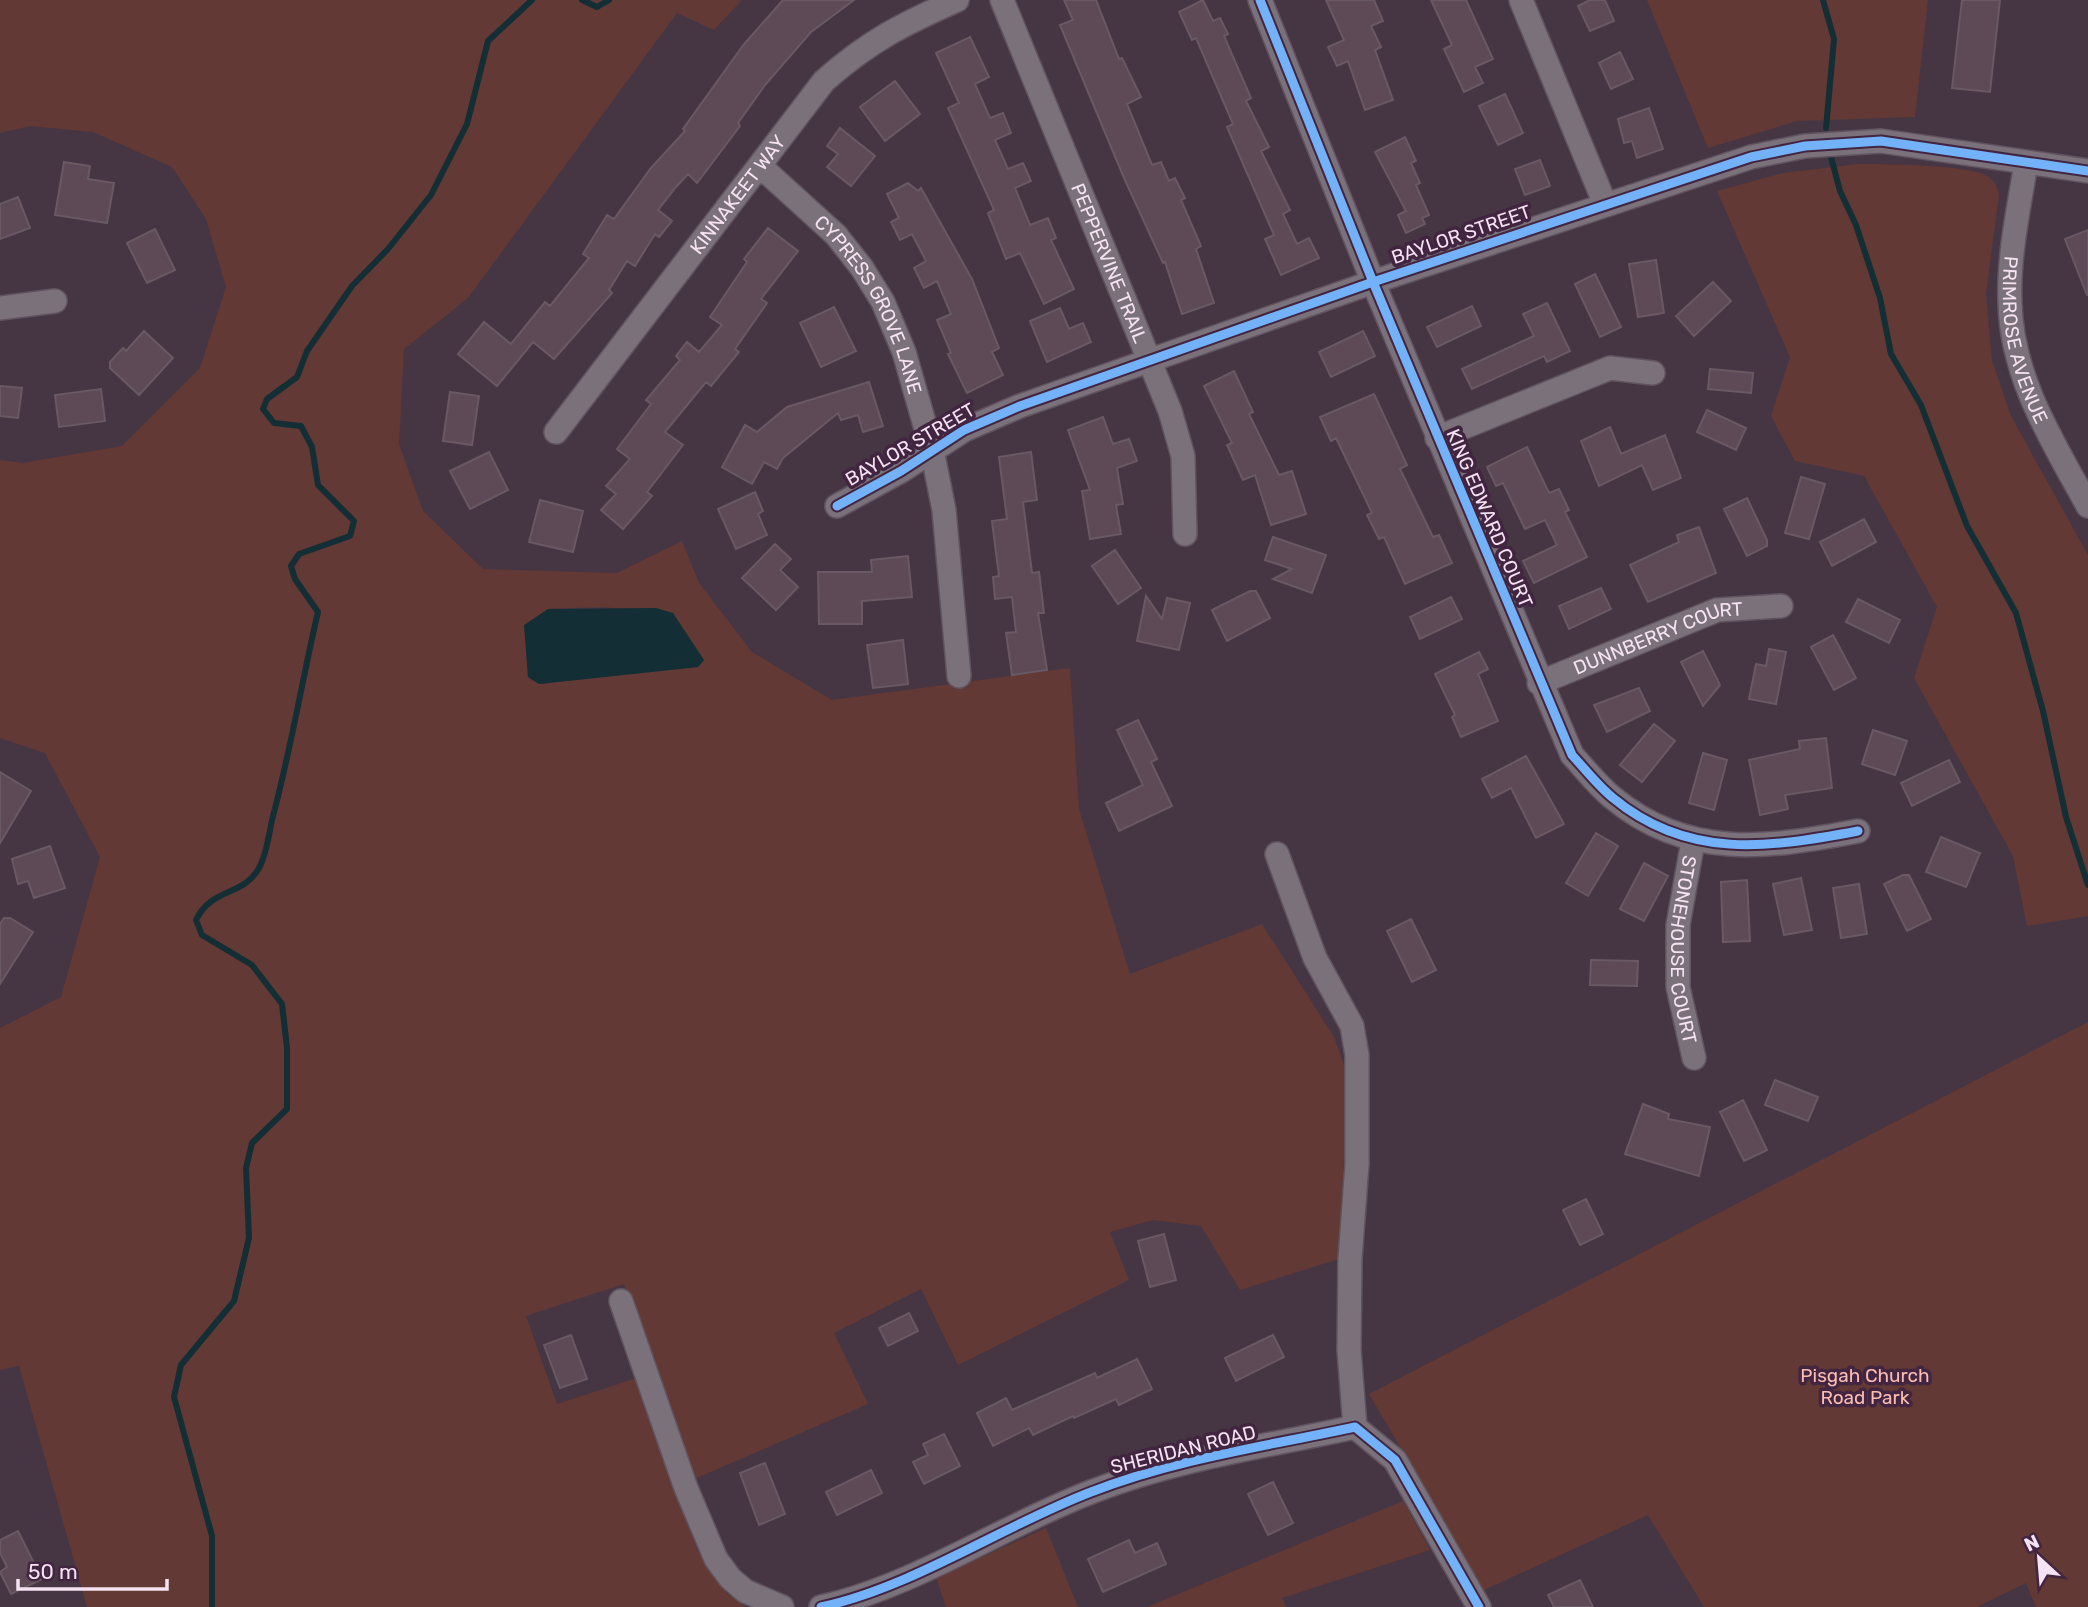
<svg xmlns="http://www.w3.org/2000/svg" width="2088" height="1607" font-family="Rubik,sans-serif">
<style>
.green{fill:#623934;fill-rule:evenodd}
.water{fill:#132e35}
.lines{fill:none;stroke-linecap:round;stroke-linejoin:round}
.stream{stroke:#132e35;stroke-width:6}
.building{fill:#5d4a56;stroke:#685962;stroke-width:2}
.minor-casing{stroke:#60535f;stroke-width:26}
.minor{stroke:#7b717a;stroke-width:23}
.cycleway-casing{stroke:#422540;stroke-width:13}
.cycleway{stroke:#73b2f8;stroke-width:9}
.labels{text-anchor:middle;stroke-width:7;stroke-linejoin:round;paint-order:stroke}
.street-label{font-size:19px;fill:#f5e2f2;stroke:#422540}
.park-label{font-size:19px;fill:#fbbdb1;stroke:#422540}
</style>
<rect width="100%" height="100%" fill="#463644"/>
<path class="green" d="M0,0H742L714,30L677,13L468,298L404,349L399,444L423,511L483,569L617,573L682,541L699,583L752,652L832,700L1070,668L1079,809L1130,974L1262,924L1334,1037L1348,1076L1339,1259L1240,1290L1201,1226L1153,1220L1110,1232L1129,1280L958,1365L921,1289L834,1333L868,1404L692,1480L624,1284L526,1316L557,1404L637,1378L699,1553L726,1593L745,1607H87L19,1366L0,1370V1028L61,997L100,857L45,753L0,738V460L23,463L122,446L200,368L226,287L206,219L172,167L93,132L30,126L0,133ZM603,607L622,609L704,660L698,667L539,684L528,677L525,625L549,609Z
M1647,0H1928L1915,117L1797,121L1708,148Z
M1859,164C1884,164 1970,165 1987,176C1995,181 1996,186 1999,194L1986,294L1992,361L2011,416L2088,555V916L2027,926L2013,856L1914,678L1937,607L1864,476L1795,461L1771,416L1790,357L1717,191L1783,173Z
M2088,1022V1607H2036L2026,1583L1977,1607H1704L1648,1515L1484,1590L1369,1394Z
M1403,1501L1430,1550L1282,1598L1286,1607H1147Z
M1046,1528L1078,1607H946L936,1578Z"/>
<path class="water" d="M656,608L673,613L704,660L698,667L539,684L528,677L524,625L548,609Z"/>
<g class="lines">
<path class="stream" d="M582,0L597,7L609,0
M1823,0L1834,39L1826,128
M1831,157L1840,191L1856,225L1880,298L1891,354L1921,405L1967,526L2016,613L2043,711L2066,817L2088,885
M212,1607V1536L174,1397L181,1365L234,1301L249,1238L246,1168L252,1143L287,1109V1048L282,1004L252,965L202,935L196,920C212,887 243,897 259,868C267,854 269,832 273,816C291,749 302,680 318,612L295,579L291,566L299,554L350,536L354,521L318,485L312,447L301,426L274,423L263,409L267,399L297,377L307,351L352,286L388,249L431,195L467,124L488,41L532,0"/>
</g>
<path class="building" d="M783,0H854L811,32L765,85L738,123L740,126L697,183L688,174L676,187L658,210L672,221L659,237L655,234L635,266L627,261L609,290L612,293L554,359L533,342L497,386L458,354L484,322L511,344L545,302L550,306L589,258L583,254L607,215L614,219L651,168L685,131L683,129L744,44Z
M1064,0H1096L1119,59L1122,58L1141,97L1127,104L1152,165L1161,162L1169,181L1175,178L1185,198L1181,200L1201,246L1196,249L1214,303L1182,314L1165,262L1163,263L1124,178L1060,25L1073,20Z
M1203,0L1213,21L1220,18L1228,34L1224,36L1251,98L1246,101L1269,147L1261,151L1290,210L1283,214L1297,244L1309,238L1319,258L1281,275L1265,239L1274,235L1227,127L1233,124L1196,38L1192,40L1179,12Z
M1326,0H1374L1383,21L1371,26L1381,47L1375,50L1393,100L1365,110L1348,61L1337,66L1328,47L1344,40Z
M1431,0H1466L1493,59L1475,67L1483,83L1464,92L1444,49L1452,45Z
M1590,0H1605L1614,21L1590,31L1578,6Z
M1962,0H2000L1990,92L1952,88Z
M970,37L989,77L975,84L990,118L1003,113L1011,133L995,140L1008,169L1023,163L1031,181L1015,188L1030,225L1048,218L1056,238L1051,240L1074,289L1044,304L1020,253L1006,259L988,213L994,210L948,108L959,103L936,53Z
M1620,52L1633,79L1611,89L1599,63Z
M895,81L920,114L885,141L860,107Z
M1505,94L1523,133L1498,145L1479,106Z
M1649,108L1663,149L1637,158L1632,141L1624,143L1618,119Z
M840,128L875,156L851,186L827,167L838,154L827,146Z
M1405,137L1416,161L1411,163L1420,183L1416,185L1429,215L1422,218L1425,224L1406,233L1398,215L1406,211L1375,152Z
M1540,160L1550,186L1525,195L1515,169Z
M64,162L90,166L88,179L114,183L107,223L55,215Z
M908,183L918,191L921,188L945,231L972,279L999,348L992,352L1003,375L967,393L948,354L951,353L937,320L951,314L937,281L924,288L914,268L926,261L912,234L900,240L891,222L899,218L887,194Z
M18,197L30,228L0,239V204Z
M768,228L798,251L761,299L767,303L735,349L739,352L711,386L706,382L665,432L683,445L647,492L652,496L623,529L601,510L616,494L606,486L630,459L617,449L651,404L646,400L680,360L676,356L687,342L699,352L722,325L710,317L747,262L744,259Z
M155,229L175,270L147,283L127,243Z
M2088,230V295H2087L2065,239Z
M1656,260L1664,313L1638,317L1629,264Z
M1595,274L1621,327L1600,337L1575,284Z
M1713,282L1731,301L1694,336L1676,316Z
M1547,303L1570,351L1547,362L1544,356L1472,389L1462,369L1534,336L1523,314Z
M1472,306L1481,326L1437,347L1427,327Z
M834,307L856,351L821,367L800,323Z
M1060,308L1069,329L1083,323L1091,342L1047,362L1030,321Z
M144,331L173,358L139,395L110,368V362L123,348L126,351Z
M1363,331L1375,356L1331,377L1319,352Z
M1710,369L1753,373L1751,393L1708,389Z
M1234,371L1253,412L1249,414L1279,475L1292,471L1306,514L1271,525L1255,475L1243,480L1227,445L1232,443L1204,386Z
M869,382L883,426L863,432L858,415L841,420L838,413L783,458L777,469L764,462L752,484L722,467L745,425L757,432L787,407Z
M0,386L22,388L18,418L0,416Z
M101,389L105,421L59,427L55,395Z
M450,392L479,396L472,445L443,441Z
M1374,394L1407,465L1400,469L1433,537L1439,535L1452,563L1405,584L1384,537L1379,539L1367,515L1372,513L1336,438L1331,441L1320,417Z
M1707,410L1746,428L1736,450L1697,432Z
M1103,417L1113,444L1129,439L1137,461L1117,468L1123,504L1116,505L1121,534L1090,539L1082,491L1090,490L1068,430Z
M1610,427L1621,454L1665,435L1681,478L1653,490L1642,465L1599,486L1581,441Z
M1527,447L1549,493L1559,489L1569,510L1565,512L1587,557L1534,583L1523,561L1557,545L1545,520L1525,529L1503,483L1496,486L1487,467Z
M489,452L508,490L470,509L450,471Z
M1031,452L1037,500L1023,502L1032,573L1039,572L1044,613H1038L1047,670L1012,675L1006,633L1016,632L1012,597L995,599L993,577L999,576L992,521L1007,519L999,457Z
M1801,477L1825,484L1809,539L1785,533Z
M755,492L763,511L758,514L767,535L736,549L718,509Z
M1747,498L1767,540V546L1747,556L1724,509Z
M540,500L583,511L573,552L529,542Z
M1864,519L1876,542L1832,566L1820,542Z
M1699,527L1716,573L1648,602L1630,565L1679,542L1677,535Z
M1273,537L1326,555L1312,593L1273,579L1292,569L1265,560Z
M775,544L791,559L780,570L798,587L776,610L742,578Z
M1115,550L1141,588L1118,604L1092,566Z
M908,556L912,597L862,601V624H819L818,572H872L871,560Z
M1601,588L1611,609L1569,629L1559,606Z
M1250,591H1256L1270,618L1227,641L1212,610Z
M1146,596L1162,619L1167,598L1190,603L1179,650L1137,641Z
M1451,597L1462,619L1420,639L1410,617Z
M1858,599L1900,620L1889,643L1846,622Z
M1833,635L1856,678L1834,690L1811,647Z
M903,640L908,684L873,688L867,645Z
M1769,649L1786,652L1776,704L1749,699L1756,664L1766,666Z
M1703,651L1720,685L1703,706L1681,662Z
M1479,652L1488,669L1478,674L1498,721L1461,737L1452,717L1455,715L1435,674Z
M1639,688L1650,711L1607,732L1594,705Z
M1138,720L1157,759L1151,762L1172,806L1119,831L1106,803L1143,785L1117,730Z
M1654,724L1675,741L1642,782L1620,765Z
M1873,730L1907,741L1895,775L1862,764Z
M1826,738L1832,788L1785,795L1788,809L1760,815L1749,760L1800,749L1799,741Z
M1703,753L1727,760L1714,810L1689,803Z
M1526,756L1564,824L1536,838L1511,788L1492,798L1482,779Z
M1949,760L1960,782L1912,806L1901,783Z
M0,772L31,791L0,843Z
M1596,833L1618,846L1588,896L1566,883Z
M1941,837L1980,853L1966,887L1926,872Z
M50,846L65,888L34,898L28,881L18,884L12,859Z
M1644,863L1668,876L1644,921L1620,909Z
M1903,875H1909L1931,919L1907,931L1884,884Z
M1801,878L1812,930L1784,935L1773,884Z
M1747,880L1750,941L1723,942L1721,882Z
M1859,884L1867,934L1841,938L1833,888Z
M4,918H10L33,932L0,984V924Z
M1411,919L1436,970L1412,982L1387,931Z
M1591,960L1638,961L1637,986L1590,985Z
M1775,1080L1818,1097L1808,1121L1765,1105Z
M1743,1100L1767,1150L1744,1161L1720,1112Z
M1643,1104L1669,1114L1668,1119L1710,1127L1699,1176L1625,1154Z
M1586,1199L1603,1234L1580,1245L1563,1210Z
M1164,1234L1176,1280L1150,1287L1138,1241Z
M909,1313L918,1331L888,1346L879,1328Z
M571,1335L587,1379L560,1388L544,1345Z
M1273,1335L1284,1357L1236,1381L1225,1358Z
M1137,1359L1152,1389L1119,1405L1116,1399L1074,1418L1073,1416L1033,1435L1029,1428L993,1446L977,1413L1006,1398L1012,1410L1095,1373L1097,1378Z
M944,1434L960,1466L924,1484L913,1462L928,1455L923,1444Z
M765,1463L785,1514L759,1525L740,1473Z
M871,1470L882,1493L837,1515L826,1492Z
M1273,1482L1293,1523L1268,1535L1248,1494Z
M18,1531L42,1579L11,1594L0,1572L7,1567L0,1553V1540Z
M1129,1540L1135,1553L1157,1543L1166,1564L1103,1592L1088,1559Z
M1580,1580L1593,1607H1554L1548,1595Z"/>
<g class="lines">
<g class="minor-casing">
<g id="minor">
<path id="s1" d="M1002,0L1170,411L1183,456L1185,534"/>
<path d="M1260,0L1373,282L1572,755C1585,769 1598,786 1613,798C1688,860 1768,848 1858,831"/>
<path d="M1521,0L1605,204"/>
<path id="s2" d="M2026,163C2019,208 2008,256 2010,302C2011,377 2053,442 2088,506"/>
<path id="s3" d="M760,166L836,235L862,268L883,302L904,352L932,450L944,510L959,676"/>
<path d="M0,308L55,301"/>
<path id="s4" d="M556,432L824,81C869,41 903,24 957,0"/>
<path d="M1437,438L1610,368L1653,373"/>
<path d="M837,506L901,471L964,430L1020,406L1373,282L1751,157L1805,146L1881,141L2088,171"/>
<path id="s5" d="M1539,683L1717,610L1781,606"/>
<path id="s6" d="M1693,841L1678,925V987L1694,1058"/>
<path d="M1277,854L1315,958L1352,1026L1357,1055V1164L1350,1259L1349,1350L1355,1427"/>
<path d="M621,1301L686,1488L716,1559L730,1578L745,1591L782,1607"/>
<path d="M821,1607C913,1587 1002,1526 1091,1492C1175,1459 1267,1446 1355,1427L1395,1460L1479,1607"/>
</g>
</g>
<use href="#minor" class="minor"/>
<g class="cycleway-casing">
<path id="cycleway" d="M1260,0L1373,282L1572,755C1585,769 1598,786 1613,798C1688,860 1768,848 1858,831
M837,506L901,471L964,430L1020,406L1373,282L1751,157L1805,146L1881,141L2088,171
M821,1607C913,1587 1002,1526 1091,1492C1175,1459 1267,1446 1355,1427L1395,1460L1479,1607"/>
</g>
<use href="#cycleway" class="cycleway"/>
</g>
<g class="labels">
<g class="street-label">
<text dy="7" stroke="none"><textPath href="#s4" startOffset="299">KINNAKEET WAY</textPath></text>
<text transform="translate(1461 234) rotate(-19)" y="7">BAYLOR STREET</text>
<text dy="7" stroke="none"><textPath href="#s1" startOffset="284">PEPPERVINE TRAIL</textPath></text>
<text dy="7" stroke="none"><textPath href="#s3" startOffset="180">CYPRESS GROVE LANE</textPath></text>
<text dy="7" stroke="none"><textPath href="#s2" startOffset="180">PRIMROSE AVENUE</textPath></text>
<text transform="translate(910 444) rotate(-30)" y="7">BAYLOR STREET</text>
<text transform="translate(1490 518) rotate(67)" y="7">KING EDWARD COURT</text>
<text dy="7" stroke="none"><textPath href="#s5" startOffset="128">DUNNBERRY COURT</textPath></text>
<text dy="7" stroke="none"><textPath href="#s6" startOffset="110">STONEHOUSE COURT</textPath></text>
<text transform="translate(1183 1449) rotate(-14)" y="7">SHERIDAN ROAD</text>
</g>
<g class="park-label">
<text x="1865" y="1382">Pisgah Church<tspan x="1865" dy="22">Road Park</tspan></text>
</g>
</g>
<g transform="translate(2039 1558) rotate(334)" stroke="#422540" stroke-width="5" paint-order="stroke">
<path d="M0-5L12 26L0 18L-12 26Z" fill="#f5e2f2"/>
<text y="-10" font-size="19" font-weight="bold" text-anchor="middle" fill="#f5e2f2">N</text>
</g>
<path d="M18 1579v10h149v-10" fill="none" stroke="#f5e2f2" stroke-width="3.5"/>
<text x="28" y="1579" font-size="21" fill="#f5e2f2" stroke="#422540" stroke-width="5" paint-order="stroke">50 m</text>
</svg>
